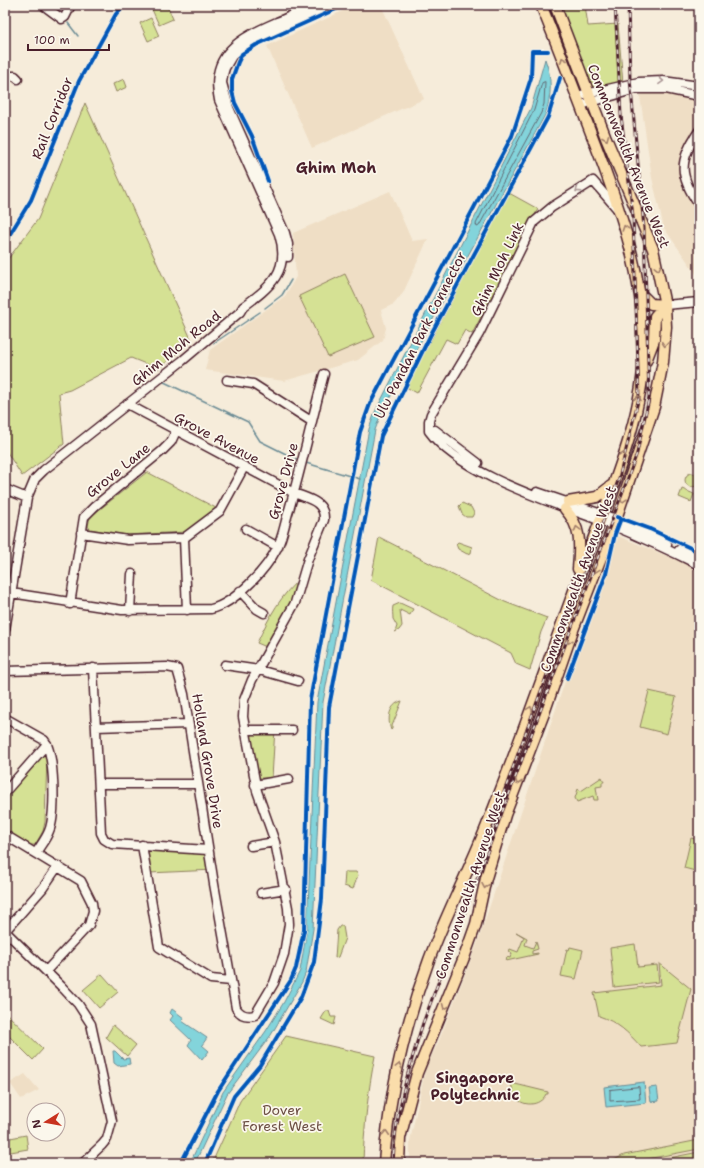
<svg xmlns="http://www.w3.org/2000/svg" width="704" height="1168" font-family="'Shantell Sans',sans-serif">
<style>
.built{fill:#efdec5}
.green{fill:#d5e194;stroke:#908060}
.water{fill:#83d4db;stroke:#6c8c95}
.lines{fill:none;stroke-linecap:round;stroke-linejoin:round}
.shore{stroke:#616771;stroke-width:1}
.stream{stroke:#6c8c95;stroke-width:1.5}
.minor-casing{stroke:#4a1f2b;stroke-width:11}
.major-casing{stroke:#4a1f2b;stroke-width:13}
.minor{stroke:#fbf7ec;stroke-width:8}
.major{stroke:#faddab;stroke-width:10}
.rail-casing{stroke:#4a1f2b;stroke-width:3}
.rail{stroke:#fbf7ec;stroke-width:1.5;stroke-dasharray:4.5;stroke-linecap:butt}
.cycleway-casing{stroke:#fbf7ec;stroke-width:6}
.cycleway{stroke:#0057b8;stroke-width:4}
.oneway{stroke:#a27e6b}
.oneway2{stroke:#ab9695}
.labels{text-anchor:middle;stroke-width:3.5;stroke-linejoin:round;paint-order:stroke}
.street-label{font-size:14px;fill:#4a1f2b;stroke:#fbf7ec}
.park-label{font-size:14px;fill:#6d5045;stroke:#fbf7ec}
.neighbourhood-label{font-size:15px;font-weight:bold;fill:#4a1f2b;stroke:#fbf7ec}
</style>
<rect width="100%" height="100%" fill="#f6ecda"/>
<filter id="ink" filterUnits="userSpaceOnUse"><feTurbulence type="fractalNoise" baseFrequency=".025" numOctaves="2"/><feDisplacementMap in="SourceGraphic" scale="8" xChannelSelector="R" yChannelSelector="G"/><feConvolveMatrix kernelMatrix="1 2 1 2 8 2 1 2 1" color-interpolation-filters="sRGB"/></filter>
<g filter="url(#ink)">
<path class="built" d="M356,5H381L424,99L312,148L267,46Z
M669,91L699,99V127L689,143L681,168L699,209V278L664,228L652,178L640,96L644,93Z
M390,191L412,241L428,239L403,293L394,304L381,310L386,328L383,340L358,360L284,381L205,370L210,350L285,296L296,277L293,233Z
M618,536L699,569V1163H410V1141L426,1067L438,1043L477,944L576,649Z
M25,1074L39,1090L21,1099L10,1083Z"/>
<path class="green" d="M150,5H167L173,19L159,25Z
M555,5H585L588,26L618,24L623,84L590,93Z
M151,18L159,36L148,41L140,23Z
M124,79L127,87L116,92L113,84Z
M85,103L192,341L158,369L131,358L70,390L59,393L64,444L22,476L5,449V263L38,219Z
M509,193L538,209L472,334L465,330L457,344L446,339L417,393L406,387Z
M345,274L375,337L328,357L299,296Z
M147,472L216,508L215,511L186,532L126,535L90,529L88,526L90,517Z
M685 480a7 7 0 1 1 14 0a7 7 0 1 1-14 0Z
M682,489L694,494L691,502L679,497Z
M462,503L471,507L474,513L472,517H466L462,514L459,506Z
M379,537L505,602L547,618L541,632L530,670L516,664L511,653L371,580Z
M458,542L472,547L471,553L467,554L458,549L456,544Z
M303,576L295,603L269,648L257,643C269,617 281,594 303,576Z
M400,603L413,609L410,615L400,610L402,626L399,630L395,632L397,626L393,619C393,615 392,610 393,606Z
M649,691L676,697L667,734L640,727Z
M402,701L392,726V729L391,730C387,719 389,704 402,701Z
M249,726L275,728L272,778H258Z
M45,752L47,754L45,822L43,831L35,845H31L5,831V797Z
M602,777L604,782H602V786L596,787L598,800H594L593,796L577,802L575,798L578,789L581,791Z
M691,838L699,840V872L684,868Z
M145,847L211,850L214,870L149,873Z
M345,872H356L358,875L353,889L344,886Z
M340,926H343L345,938L338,957L335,958L337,930Z
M516,932L527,938L525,945L533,948L536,941L538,949L532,951V954L538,953V954L506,961L507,957L510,958L512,953L509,951L510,949L518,952L524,937Z
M635,944L638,967L657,965L659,982L614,987L610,948Z
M570,947L583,950L576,979L561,976L567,949L569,950Z
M659,963L691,989L677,1043L641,1047C628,1032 617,1022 599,1016L594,993L661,985Z
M102,974L118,992L99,1008L83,990Z
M326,1011H329L331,1017H336L334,1025L321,1019Z
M5,1012L43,1049L33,1060L5,1032Z
M113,1025L136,1045L127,1056L106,1037Z
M286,1036L375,1056C368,1091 364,1127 363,1163H212L240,1101Z
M511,1083L548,1092V1094H546C540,1107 522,1107 514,1096Z
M26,1135L28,1149L5,1153V1139Z
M699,1140V1149L626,1163H608L624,1155Z
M699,1152V1163H644Z"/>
<path class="water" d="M545,59C552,78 552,95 545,115L381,414L375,430L323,702L313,929L306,972L302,982L271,1035L227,1094L195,1163H190L223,1092L266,1031L284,1002L300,971L307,929L317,702L369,429L375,412L531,108Z
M172,1009L184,1018L182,1021L207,1038L202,1045L209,1051L202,1060L188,1045L191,1040L170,1020L173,1016L170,1013Z
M113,1051H115L123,1059L129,1058L130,1064L118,1066L114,1063Z
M644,1082L646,1103L606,1107L604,1087Z
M657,1087L659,1101L651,1102L649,1088Z"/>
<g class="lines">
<path class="shore" d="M545,82L544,104L541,113L479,226L477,227L476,224L534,110L542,83Z
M639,1087L640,1099L610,1101V1090Z"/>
<path class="stream" d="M68,23L78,36
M265,308L282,295L291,280
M214,343L260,312
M162,381L248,422L260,441L298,460
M306,463L360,479"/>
<g class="minor-casing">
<path id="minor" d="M43,5L62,19L65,17L71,5
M5,76H15L18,79
M577,96L639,82L663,81L699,86
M581,105L636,89H666L699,96
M699,131C678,161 679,176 699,205
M619,211L593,181L552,207L534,222L479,334L431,414L429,421V431C462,477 562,505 614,526C643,538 671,551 699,565
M288,257V244L285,233L229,108L222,83L223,75L225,68L232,56L244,46L258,37L329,5
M665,305L699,302
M227,380L253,384L311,421
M435,430L478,463
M5,489L27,498
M537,492L616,519L667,544
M246,529L278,547
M81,533L128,540L184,538L220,511L244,467
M184,538L187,610
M679,550L699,559
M240,591L257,609L264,613
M11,593L122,610L211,609C235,603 266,570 277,548C283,537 285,522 289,510C302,465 312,419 324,374
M70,604L84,517L95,506L162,451L171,442L176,431
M130,611L132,574
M5,630L27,498L35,479L44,470L182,361L240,312L243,307C270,287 291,271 279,234L219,100C209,54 240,38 277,22C290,17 301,10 314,5
M225,665L259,670L298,681
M93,668L101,833L104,839L112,844L208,850
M5,671L167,667L177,669L184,694L214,884L236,1008C240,1015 246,1017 255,1015L274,983L284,954L289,924L288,908L275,842L257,791L243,717L244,700L252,680L295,603L308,559L324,520C325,500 307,499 292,492L127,404
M5,718L44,740C55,752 56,816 49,831C46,839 40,846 36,853
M96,727L188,724
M245,730H292
M99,784H198
M255,785L289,779
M5,792L47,744
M5,835L81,881L92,903L93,911L89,925L46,971
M142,845L159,947L211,979L231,981
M251,846L275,842
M261,893L286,889
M5,931L61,986L78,1004L91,1024L112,1121L107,1139L102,1145L83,1163
M5,931L43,888L58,866"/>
</g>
<g class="major-casing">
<path id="major" d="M641,294L651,304L665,305
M646,361L654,340L655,316L665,305
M568,502L597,497L611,486
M565,509C582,528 580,545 578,569
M384,1163C389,1094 405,1025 429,960C446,914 469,871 487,825C522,738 552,649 585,561C609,495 646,414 644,343C642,273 623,218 599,154C580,104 561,54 541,5
M399,1163L400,1138L417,1073L465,955L476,924L486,878L505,815L543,716L573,630L616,519L654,407L663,362L666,327L665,305L653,249L606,138L555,5"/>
</g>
<use href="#minor" class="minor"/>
<use href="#major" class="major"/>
<g class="rail-casing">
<path id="rail" d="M497,811L619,478L639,397L633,216L621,115L615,5
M393,1163C395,1114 408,1070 423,1023L626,483L637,453L649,398L644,228L630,79L628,5"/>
</g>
<use href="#rail" class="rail"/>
<g class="cycleway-casing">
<path id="cycleway" d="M268,181L252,136L235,103L232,91V79L238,62L242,54L256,45L345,5
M5,242L31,200L79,81L116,14L124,5
M617,517L650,529L699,552
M567,678L606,574L615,534L621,518
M181,1163L218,1091L291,980L296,968L304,930L310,700L360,432L370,404L512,136L531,78L532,51H548
M205,1163L234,1096L260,1065L301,997L314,962L322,899L329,707L381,436L430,336L548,117L560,78"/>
</g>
<use href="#cycleway" class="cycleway"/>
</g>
<defs><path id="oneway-chevron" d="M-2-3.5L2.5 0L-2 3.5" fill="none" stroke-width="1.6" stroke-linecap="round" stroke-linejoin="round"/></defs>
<g class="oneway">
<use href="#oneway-chevron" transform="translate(563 60) rotate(-112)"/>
<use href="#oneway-chevron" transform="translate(606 138) rotate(68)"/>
<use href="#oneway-chevron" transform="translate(625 228) rotate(-108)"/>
<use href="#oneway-chevron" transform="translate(658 268) rotate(77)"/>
<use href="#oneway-chevron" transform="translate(665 344) rotate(95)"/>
<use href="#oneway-chevron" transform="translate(638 398) rotate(-79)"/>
<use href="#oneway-chevron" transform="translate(623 455) rotate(-72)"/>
<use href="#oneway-chevron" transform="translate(623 500) rotate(108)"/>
<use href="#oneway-chevron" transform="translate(577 529) rotate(-105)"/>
<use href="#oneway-chevron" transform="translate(596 570) rotate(111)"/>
<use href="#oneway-chevron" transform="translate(569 641) rotate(109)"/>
<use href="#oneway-chevron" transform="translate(530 709) rotate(-70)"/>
<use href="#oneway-chevron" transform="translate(518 782) rotate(111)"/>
<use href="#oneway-chevron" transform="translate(485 886) rotate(100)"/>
<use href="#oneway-chevron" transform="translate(445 1007) rotate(112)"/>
<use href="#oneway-chevron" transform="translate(399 1066) rotate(-76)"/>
<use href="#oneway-chevron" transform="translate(386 1133) rotate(-86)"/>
</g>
<g class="oneway2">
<use href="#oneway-chevron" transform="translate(661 81) rotate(3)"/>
<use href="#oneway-chevron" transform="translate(578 190) rotate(146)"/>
</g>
</g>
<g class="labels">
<g class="street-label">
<text transform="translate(52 118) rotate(-68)" y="5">Rail Corridor</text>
<text transform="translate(629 156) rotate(68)" y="5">Commonwealth Avenue West</text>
<text transform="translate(497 269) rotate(-64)" y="5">Ghim Moh Link</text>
<text transform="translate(420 335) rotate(-63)" y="5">Ulu Pandan Park Connector</text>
<text transform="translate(176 348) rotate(-39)" y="5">Ghim Moh Road</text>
<text transform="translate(217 438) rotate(28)" y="5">Grove Avenue</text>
<text transform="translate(118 470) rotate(-39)" y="5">Grove Lane</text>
<text transform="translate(283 481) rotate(-75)" y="5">Grove Drive</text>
<text transform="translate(578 579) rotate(-70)" y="5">Commonwealth Avenue West</text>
<text transform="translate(208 761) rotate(81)" y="5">Holland Grove Drive</text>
<text transform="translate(470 885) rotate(-72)" y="5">Commonwealth Avenue West</text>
</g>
<g class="park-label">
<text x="282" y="1115">Dover<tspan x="282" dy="16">Forest West</tspan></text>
</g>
<g class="neighbourhood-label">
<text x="336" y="173">Ghim Moh</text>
<text x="475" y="1083">Singapore<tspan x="475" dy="17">Polytechnic</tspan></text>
</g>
</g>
<rect width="704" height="1168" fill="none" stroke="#fbf7ec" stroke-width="20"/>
<rect x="10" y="10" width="684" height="1148" fill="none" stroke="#4a1f2b" stroke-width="1.5" filter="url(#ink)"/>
<g transform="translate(46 1122) rotate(259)"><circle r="19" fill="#fbf7ec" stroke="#b4a19f"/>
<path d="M0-3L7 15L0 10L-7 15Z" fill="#c8321e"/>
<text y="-6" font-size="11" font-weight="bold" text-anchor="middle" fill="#4a1f2b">N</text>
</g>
<path d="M28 44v6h81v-6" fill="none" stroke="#4a1f2b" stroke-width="2"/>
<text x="34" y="44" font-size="12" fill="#4a1f2b" stroke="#fbf7ec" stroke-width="3" paint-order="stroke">100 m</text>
</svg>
